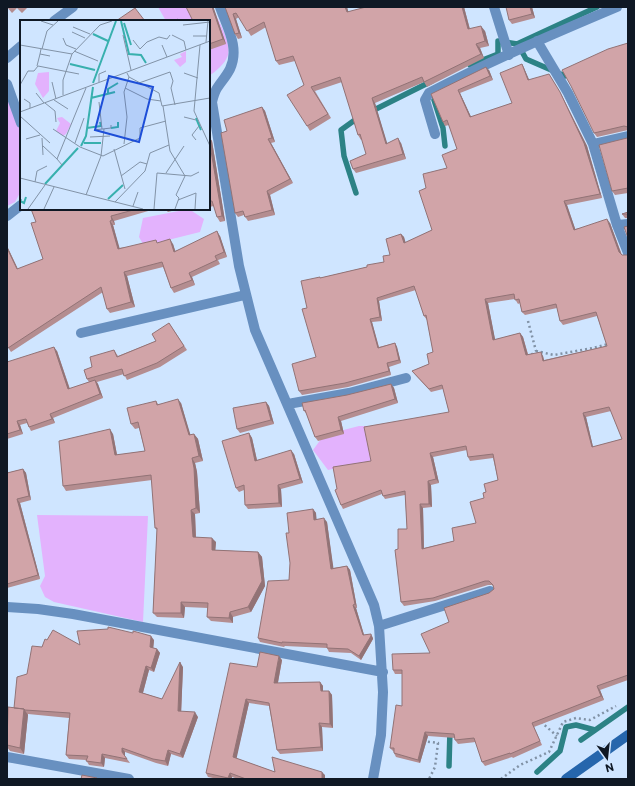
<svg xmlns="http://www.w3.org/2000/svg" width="635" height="786" font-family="Commissioner,sans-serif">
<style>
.green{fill:#e3b2fd}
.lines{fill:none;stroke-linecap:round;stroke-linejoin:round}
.stream{stroke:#2c8285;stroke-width:5.5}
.path{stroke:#8192a6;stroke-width:2.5;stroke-dasharray:2 3;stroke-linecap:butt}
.street{stroke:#6890c0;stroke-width:10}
.secondary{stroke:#2666ac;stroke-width:10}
.wall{fill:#b48d90;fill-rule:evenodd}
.shaded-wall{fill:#927376}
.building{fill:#d1a4a8;stroke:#927376;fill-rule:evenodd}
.inset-river{fill:none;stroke:#38b0ae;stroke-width:2}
.inset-road{fill:none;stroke:#8293a7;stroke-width:1}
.view{fill:#1d4ed8;fill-opacity:0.15;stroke:#1d4ed8;stroke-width:2}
.inset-edge{fill:none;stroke:#0f1824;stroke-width:2}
</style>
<rect width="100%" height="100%" fill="#cfe5ff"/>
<path class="green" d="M158,7H212C217,18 232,43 228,55C225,64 216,71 209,76V21H166Z
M7,90L21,113V191L15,202L7,206Z
M189,209L204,219L200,232L152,244H143L139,237L143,218Z
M359,426H366L375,432L380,459L328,470L313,450L324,435Z
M37,515L148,516L143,622L54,602L45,597L40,586L45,576Z"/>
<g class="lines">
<path class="stream" d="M520,48L526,59L565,76
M470,65L498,54V41L517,44L597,7
M434,100L443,128L445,146
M370,112L432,81
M356,193L344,156L341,130L359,117
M581,740L628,707
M449,766L450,730
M537,772L560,751L566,727L576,725L595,730"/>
<path class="path" d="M528,321L536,351L531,355
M536,351L554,355L593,348L608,344
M541,722L557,736
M423,741L438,743L435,767L429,779
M501,779L520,765L549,752L563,722L576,718L590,720L616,706"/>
<path class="street" d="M220,7C227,27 240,48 230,69C226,77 220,83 216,90C214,94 213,98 212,102L239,266L255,330L374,605L379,626L383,692L381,735L373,779
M494,7L509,55
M54,21L73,7
M537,41L568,93L593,144L617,225L628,253
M7,58L21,46
M7,84L21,123
M435,134L425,100L429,93C490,61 553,34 617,7
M593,144L628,136
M7,216L21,205
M617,225L628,224
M81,333L245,295
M288,404L349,393L406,378
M7,607L38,609L73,614L383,672
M379,626L490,591
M7,757L129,779"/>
<path class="secondary" d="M566,779L628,735"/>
</g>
<path class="wall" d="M7,7H28L22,13L17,8L12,13Z
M186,7H214V9L226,44L209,50V21Z
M225,7H347L348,12L366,7H464L470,29L485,31L489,46L480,48L484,58L427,87L424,82L375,103L387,144L401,143L406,159L356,173L353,169L366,154L362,139L361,140L358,135L342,82L315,91L331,118L310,131L307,126L304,85L295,61L279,65L276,61L266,27L251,36L239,17L236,19L242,38L238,39L235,34Z
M532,7L535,18L512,24L509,20Z
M628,43V130L597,137L594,133Z
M522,64L524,68L529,80L551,78L562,96L587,146L602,198L567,205L575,229L610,223L622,255H628V680L600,690L604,700L534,727L542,745L513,758L512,757L485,766L482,762L476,742L458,744L455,740V738L428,736L420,763L396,757L394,753V752L390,748L402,706V674H395L393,670L430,653L449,622L489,593L494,589L493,586L492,585H488L435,601L404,606L401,602L398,549L407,529L405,495L385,499L382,494L343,509L341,505L337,489L371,461L449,412L443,389L431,392L412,371L429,364L433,352L427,320L424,316L416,290L379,301L382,321L372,322L379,347L395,343L397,347L401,363L389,367L391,375L348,387L302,395L299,391L316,357L307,308L320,277V278L367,267L384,262L390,255L401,234L404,237L405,243L432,230L426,188L447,168L457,149L449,125L445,126L443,122L431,94L489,70L493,80L460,93L471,117L512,103ZM515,299L518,304L520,303L522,312L525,315L557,308L560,321L563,325L597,316L607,346L544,360L543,356L528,354L523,337L520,333L495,340L488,303ZM611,411L622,439L593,447L586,417ZM467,450L468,457L470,461L493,458L498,480L486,492L476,523L454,541L424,548L423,508L432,507L431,485L439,483L433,457Z
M262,107L265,111L275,142L271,143L293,183L270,195L275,215L248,221L244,215L238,217L235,213L227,131Z
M209,137L212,141L225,221L220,222L217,217L214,206L209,207Z
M627,138H628V193L615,195L612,191Z
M31,209H165L157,211L155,209L114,221L115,225H113L119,248L158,243L173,244L175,251L220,236L227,257L218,260L220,264L192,277L195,285L174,293L171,288L163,267L127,276L135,307L110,313L107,309L103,292L11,352L7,346V246L18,269L43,259L36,222Z
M165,209H179L168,212Z
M628,212V218H625L622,214Z
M169,323L187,350L160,367L127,380L124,374L97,382L98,384L103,398L53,418L55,423L31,431L27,423L20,425L23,434L7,439V362L57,351L70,389L89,382L87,379L92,367L114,350L118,356L156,341Z
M391,384L394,388L398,403L341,421L344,434L318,441L315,437L307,414L304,411L347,395Z
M156,401L158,404L181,403L190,435L194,434L198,439L203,461L195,463L197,472L200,513L195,514L196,537L216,542L215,550L258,552L262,557L265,586L251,612L233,617V623L211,621L207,617L208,608L185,607L184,618L157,617L153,613L157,530L155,528L152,480L66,491L63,486L113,434L117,455L145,451L139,428L135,429L131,424Z
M266,402L269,406L274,424L240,433L237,429Z
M249,433L252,438L257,460L294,454L303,483L281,489L282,507L248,509L245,505L244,490L239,492L236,488Z
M23,469L26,473L31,500L20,503L40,579L7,588V473Z
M313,509L316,513V519L327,522L333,568L347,566L350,570L357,608H356L364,635L373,638V639L361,660L351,653L329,652L327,648L285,646L284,647L260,642L258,638L289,580L290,563L289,533Z
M47,640L80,645L154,640L153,648L157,649L160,653L154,672L149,670L143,693L162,699L183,667L181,712L198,717L183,758L171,754L168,766L156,763L125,752V756L130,763L105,758L104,767L89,765L86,760L69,759L66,755L69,718L28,714L24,754L10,751L7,747V715L14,708L27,674L42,647Z
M282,660L278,683L320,682L323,686V691H329L332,695L333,728L322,727L323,751L280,754L277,750L269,706L249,703L236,758L275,772L325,775V779H238L232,777V779H218L208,777L206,773L257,667Z"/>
<path class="shaded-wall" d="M212,7H214V9L226,44L223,39Z
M345,7H347L350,17L347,12Z
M462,7H464L471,34L468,29Z
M530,7H532L535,18L532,14Z
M233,14L236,19L242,38L239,33Z
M481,26L485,31L489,46L485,41Z
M476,44L480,48L484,58L481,54Z
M522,64L524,68L531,84L528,80Z
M486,67L489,70L493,80L490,76Z
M549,74L562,96L587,146L602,198L600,194Z
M458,90L460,93L473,121L470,117Z
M372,98L375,103L389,149L386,144Z
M262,107L265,111L275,142L272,138Z
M209,137L212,141L225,221L222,216Z
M398,138L401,143L406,159L403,154Z
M268,139L271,143L293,183L290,179Z
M267,191L270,195L275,215L272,210Z
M564,201L567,205L577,234L574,230Z
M111,216L114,221L115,225L112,220Z
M607,219L610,223L622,256L619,252Z
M110,221L113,225L121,253L118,249Z
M217,231L220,236L227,257L224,252Z
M401,234L404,237L407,247L404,243Z
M170,239L173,244L177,256L174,252Z
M7,246L20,274L17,269L7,248Z
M124,272L127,276L135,307L131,302Z
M189,273L192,277L195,285L192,280Z
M377,298L379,301L382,321L380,317Z
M485,299L488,303L496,344L493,340Z
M370,319L372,322L380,352L378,348Z
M520,333L523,337L529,359L526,355Z
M395,343L397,347L401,363L399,360Z
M54,347L57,351L71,393L68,389Z
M541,352L543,356L545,365L543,361Z
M387,363L389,367L391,375L389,371Z
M95,380L98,384L103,398L100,394Z
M391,384L394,388L398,403L395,399Z
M178,399L181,403L192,440L189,435Z
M266,402L269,406L274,424L271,420Z
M583,413L586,417L594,451L592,447Z
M50,414L53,418L55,423L52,419Z
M338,417L341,421L344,434L341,430Z
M17,421L20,425L23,434L20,430Z
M110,429L113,434L118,460L115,455Z
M249,433L252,438L258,465L255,461Z
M194,434L198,439L203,461L199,456Z
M291,450L294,454L303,483L300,479Z
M430,453L433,457L439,483L436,479Z
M192,458L195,463L197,472L200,513L196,508Z
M23,469L26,473L31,500L29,496Z
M428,481L431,485L432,507L429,504Z
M278,485L281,489L282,507L279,503Z
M17,499L20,503L40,579L38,575Z
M420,504L423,508L424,553L422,549Z
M313,509L316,513L317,523L314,520Z
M191,510L195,514L196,542L193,537Z
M324,518L327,522L334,572L331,569Z
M212,538L216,542L215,555L212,550Z
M258,552L262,557L265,586L251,612L248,607Z
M347,566L350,570L357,608L355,604Z
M181,602L185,607L184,618L181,613Z
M353,605L356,608L365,638L363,635Z
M230,612L233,617V623L229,618Z
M371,634L373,638V639L361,660L359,656Z
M151,636L154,640L153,651L150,647Z
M157,649L160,653L154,672L151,668Z
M279,656L282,660L277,687L274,683Z
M180,662L183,667L181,716L178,711Z
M146,666L149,670L142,696L139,692Z
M320,682L323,686V695L321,691Z
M597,686L600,690L604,700L601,696Z
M329,691L332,695L333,728L330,724Z
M246,699L249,703L236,761L233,757Z
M24,709L28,715L24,754L20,748Z
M195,712L198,717L183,758L180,754Z
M319,723L322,727L323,751L321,747Z
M425,732L428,736L420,763L418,760Z
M122,748L125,752V756L122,752Z
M168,750L171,754L168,766L165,761Z
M102,754L105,758L104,767L101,763Z
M322,772L325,775V779H322Z
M230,773L232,777V779H229L228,778Z"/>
<path class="building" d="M186,7H212L223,39L209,44V21H193Z
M225,7H345L347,12L366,7H462L468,29L481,26L485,41L476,44L481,54L424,82L422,77L372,98L386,144L398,138L403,154L353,169L350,161L366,154L360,134L358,135L340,77L311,87L328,114L307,126L287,95L304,85L293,56L276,61L264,22L247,31L236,13L233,14L239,33L235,34Z
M506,7H530L532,14L509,20Z
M135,8L145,21H116Z
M178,19L179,21H175Z
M628,43V127L624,126L594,133L571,86L562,70L608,49Z
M522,64L528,80L549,74L560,92L584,143L600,194L564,201L574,230L607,219L619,252L622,255H628V675L597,686L601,696L532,723L540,741L510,754V753L482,762L474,738L455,740L454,734L425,732L418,760L394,753V748H390L396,705L402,706V670H393L392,654L430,653L421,634L449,622L444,608L489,593L494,589L493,585L489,581H485L433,598L401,602L395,550L398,549V529H407L405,491L383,496L381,490L341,505L335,490L337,489L333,467L371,461L364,427L449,412L442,385L429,389L412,371L429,364L427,354L433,352L426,315L424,316L414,286L377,298L380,317L370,319L378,348L395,343L399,360L387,363L389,371L345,383L299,391L292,364L316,357L302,309L307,308L301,281L320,277V278L367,267V265L384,262L383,256L390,255L386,239L401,234L404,243L432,230L419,191L426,188L423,174L447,168L442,155L457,149L447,120L443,122L431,94L486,67L490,76L458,90L470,117L512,103L500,73ZM514,294L515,300L519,299L522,312L556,304L560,321L596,312L607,346L543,361L541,352L526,355L520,333L493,340L485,299ZM609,407L622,439L592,447L583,413ZM466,446L468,457L493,454L498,480L484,484L486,492L483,493L484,498L470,502L476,523L452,528L454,541L422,549L420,504H429L428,481L436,479L430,453Z
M262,107L272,138L268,139L290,179L267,191L272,210L245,217L243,211L235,213L221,133L227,131L224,120Z
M627,138H628V188L612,191L599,145Z
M209,139L222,216L217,217L212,201H209Z
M31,209H137L111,216L112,220L110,221L118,249L156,240L157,243L170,239L174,252L217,231L224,252L215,256L217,260L189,273L192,280L171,288L162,262L124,272L131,302L107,309L101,287L8,348L7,346V248L17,269L43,259L31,223L36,222Z
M628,212V214H622Z
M628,226V238L624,227Z
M169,323L184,346L157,363L124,376L122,369L87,379L84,370L92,367L90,357L114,350L117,357L156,341L152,334Z
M54,347L68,389L95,380L100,394L50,414L52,419L29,427L26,419L17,421L20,430L7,434V362Z
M391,384L395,399L338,417L341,430L315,437L305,410L304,411L302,403L347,395Z
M178,399L189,435L194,434L199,456L192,458L194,468L196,508L191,510L193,537L212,538V550L258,552L262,581L248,607L230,612L229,618L207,617L208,603L181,602V613H153L157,528H155L151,475L63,486L59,441L110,429L115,455L145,451L138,422L131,424L127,408L156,401L157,405Z
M266,402L271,420L237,429L233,408Z
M249,433L255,461L291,450L300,479L278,485L279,503L245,505L244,485L236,488L222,441Z
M23,469L29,496L17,499L38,575L7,584V473Z
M313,509L314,520L324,518L331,569L347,566L355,604L353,605L363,635L371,634V636L359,656L348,649L327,648V644L282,642V643L258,638L268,581L289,580L290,563L286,533H289L287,513Z
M108,627L133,633V631L151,636L150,647L157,649L151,668L146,666L139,692L162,699L180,662L178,711L195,712L180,754L168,750L165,761L153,759L122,748V752L127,759L102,754L101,763L86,761L88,756L66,755L70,713L25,710L24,709L14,708L17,677L27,674L32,646L42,647L45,639L47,640L53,630L80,645L77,631L108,629Z
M260,652L279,656L274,683L320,682L321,691H329L330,724L319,723L321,747L277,750L269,703L246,699L233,757L275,772L272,757L322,772V779H246L230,773L228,778L206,773L230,663L257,667Z
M8,707L24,709L20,748L7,745Z
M82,775L97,778V779H81Z"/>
<g transform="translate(20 20)">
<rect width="190" height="190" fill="#cfe5ff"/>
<path d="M166,31V42L160,47L154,40L162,37L160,34ZM29,52V71L23,78L15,64L18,53ZM42,97L51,104L46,114L43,116L36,111L40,103L37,98Z" fill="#e3b2fd"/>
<path class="inset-river" d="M101,1L109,34L121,35L126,43M104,3L111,25M73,14L88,21M50,44L75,50M73,63L96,1M88,74V69L98,63M71,78L95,72M176,98L181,110M67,108L81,106L80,102M91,108L98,107V102M64,123H81M61,126L66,116L73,67M25,164L58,128M1,179L0,181L4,183L6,177M88,179L103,165"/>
<path class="inset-road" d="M21,1L33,5M163,5L190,2M53,7L70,14M52,12L65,18M103,15L111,50M152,15L164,21L166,30M173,16H187M43,18L46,25L56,29M113,20L120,29L127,22L139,17L147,19L150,15M186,22L188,1M0,25L52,34L80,5L92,1M142,25L147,37M180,25L174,91L190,126M21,29L20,34L30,36M22,29L27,11L38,1M54,31L78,41M17,46L20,34M107,53L109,57L139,73L142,86L190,78M164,53L178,58M32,62L36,79M79,62V54L86,51M119,63L150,52L153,61L151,68L155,85M0,65L8,51H14L18,46L59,54M105,68L127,79L141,81M16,73L24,83M43,75V60L52,34M4,79L10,83V88M34,80L48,89M79,82L82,109M25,83L35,91L36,102M143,86L150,131L165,156L156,175L159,178L155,189M0,92L190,21M0,96L30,123M164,97L176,100M33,109L60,127L83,136L120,118V108L146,101M74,110L91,108V105M70,117L90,116M22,118L23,135M6,119L20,115M176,120L172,115L179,106M55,123L64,98M104,124L107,97L104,72L109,57M23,126L37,139M94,129L105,169M42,145L37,139L66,68M146,153L164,126M101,156L120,142L127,144M0,158L123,189M15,162L17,151L27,146M66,175L81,136L84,109M158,180L176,173M95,182L125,151L130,133L149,125M113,186L118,172M8,189L25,165M24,189L34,167M134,189L137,153L171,156L179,152M175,189L176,173"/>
<path class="view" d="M89,56L133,67L119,122L75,110Z"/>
<rect width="190" height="190" class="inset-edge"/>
</g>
<rect width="635" height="786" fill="none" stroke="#0f1824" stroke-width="16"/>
<g transform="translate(607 758) rotate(165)" stroke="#cfe5ff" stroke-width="3" paint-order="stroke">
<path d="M0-3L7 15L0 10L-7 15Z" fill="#0f1824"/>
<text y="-6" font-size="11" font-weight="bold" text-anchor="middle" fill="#0f1824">N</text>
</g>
</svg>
